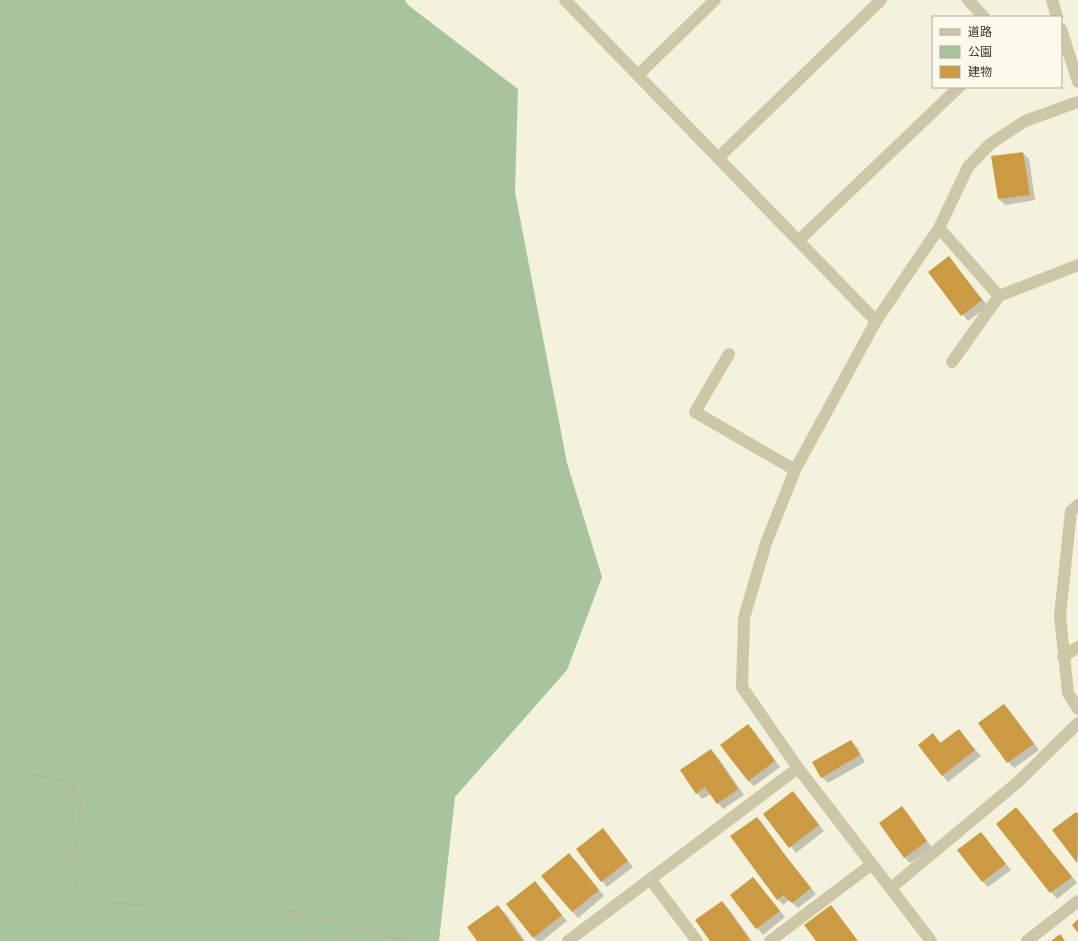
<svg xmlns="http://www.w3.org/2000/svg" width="1078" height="941" font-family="Arial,'Noto Sans JP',sans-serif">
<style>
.green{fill:#a7c49c}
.shadow{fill:#0003}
.building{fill:#cc9a42}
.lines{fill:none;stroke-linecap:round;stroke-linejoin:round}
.path{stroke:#b9b292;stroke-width:2.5;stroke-dasharray:2 2;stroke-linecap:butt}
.minor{stroke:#cdc7a8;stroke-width:12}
</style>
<rect width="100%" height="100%" fill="#f4f2dd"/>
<path class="green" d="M0,0H405L408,5L518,89L515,192L567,463L602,577L567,670L455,797L439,941H0Z"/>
<path class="shadow" d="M1023,153L1029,159L1035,200L1005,205L999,199L993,157Z
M948,257L988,306L968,321L929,272Z
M1004,705L1010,711L1039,750L1014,768L1008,762L979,723Z
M748,725L754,731L780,767L754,786L748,781Z
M958,730L981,756L948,782L919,746L933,735L941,743Z
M851,741L857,747L865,762L828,783L822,777Z
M711,750L717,756L744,795L723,809L711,794L702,799L697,793Z
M798,798L824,831L796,853L765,814Z
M902,808L908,814L932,848L910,863L904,857Z
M1076,813L1078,815V862L1053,830Z
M1022,814L1077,883L1057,899L997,824Z
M757,818L763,824L790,862L816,894L798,908L789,900L783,905L778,899Z
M603,830L633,867L607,887L602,881Z
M981,833L1011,870L988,887L982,881Z
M575,860L604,896L578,918L543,876Z
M753,878L785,917L763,935L731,895Z
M535,882L567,921L542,941H537L533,937Z
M722,902L728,908L752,941H712Z
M498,906L507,915L525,941H478Z"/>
<path class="building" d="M1023,152L1030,195L998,199L991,156Z
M949,256L982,300L961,316L928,272Z
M1004,704L1034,744L1007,763L978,723Z
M748,724L775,761L748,781L720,745Z
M959,729L975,750L942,776L918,745L933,733L940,743Z
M851,740L860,755L821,778L812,762Z
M711,749L738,789L717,804L705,787L696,794L680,770Z
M793,791L819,825L789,848L763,814Z
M902,806L927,841L904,858L879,823Z
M1016,807L1072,877L1050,893L996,824Z
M1076,812L1078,814L1077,863L1052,830Z
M757,817L785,855L811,888L792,903L783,895L777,900L730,836Z
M603,828L628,861L601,882L576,849Z
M981,832L1006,864L982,882L957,850Z
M569,853L599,890L572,912L541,876Z
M753,877L780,911L756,929L730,895Z
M535,881L562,915L533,938L506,904Z
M722,901L749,939L747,941H710L695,920Z
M498,905L523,941H477L467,927Z
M831,905L858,941H816L804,925Z
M1078,919V933L1072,925Z
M1060,934L1065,941H1051Z"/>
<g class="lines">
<path class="path" d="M0,773L52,777L71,786L81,801L74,859L78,890L94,901L160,907L265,906L332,920L406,941"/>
<path class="minor" d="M565,0L876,321
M968,0L984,17
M1052,0L1057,17
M1061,29L1078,82
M638,75L715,0
M718,158L881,0
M939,228L999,296L1078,265
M798,241L959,87
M729,354L695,412L795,470
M952,362L999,296
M1078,505L1071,511L1060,616L1068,693L1078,709
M1063,657L1078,647
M650,879L697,941
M891,888L1019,781L1078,723
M568,941L798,768
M770,941L872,864
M931,941L798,768L742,687L744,618L766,543L795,470L876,321L939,228L968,167L990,144L1025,121L1078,102
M1027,941L1078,901"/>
</g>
<rect x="932" y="16" width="130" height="72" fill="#fbfaea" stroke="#adab9c"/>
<rect x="940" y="29" width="20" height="6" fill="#cdc7a8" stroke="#adab9c"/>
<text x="968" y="36" font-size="12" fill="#393428">道路</text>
<rect x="940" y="46" width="20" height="12" fill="#a7c49c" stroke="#adab9c"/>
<text x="968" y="56" font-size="12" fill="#393428">公園</text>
<rect x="940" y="66" width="20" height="12" fill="#cc9a42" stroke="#adab9c"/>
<text x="968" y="76" font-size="12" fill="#393428">建物</text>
</svg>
